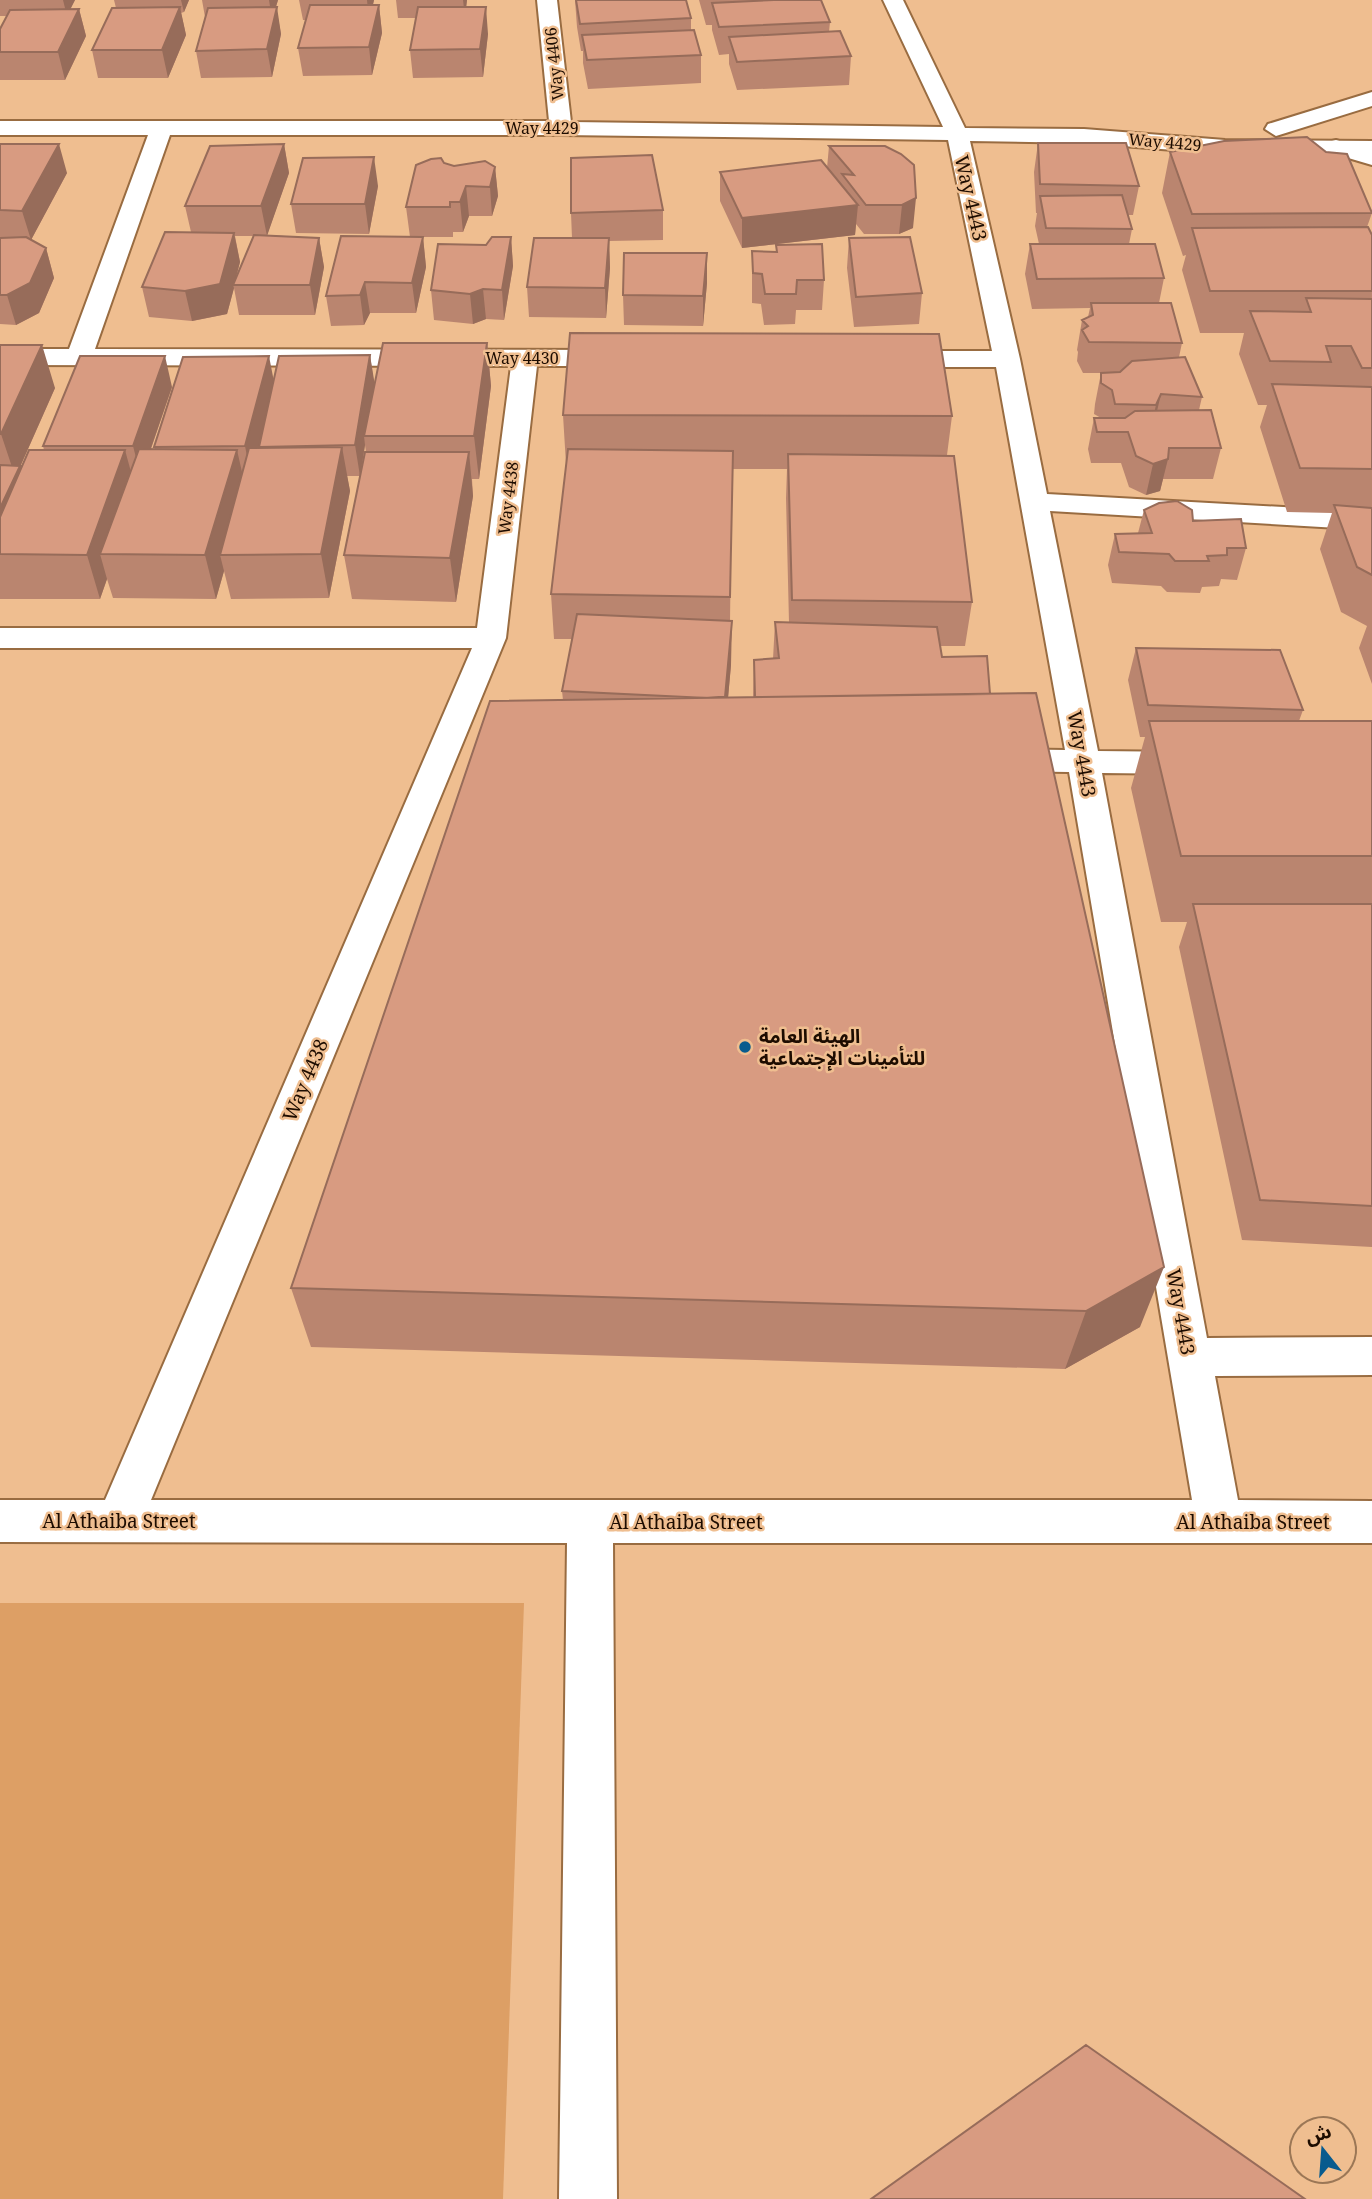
<svg xmlns="http://www.w3.org/2000/svg" width="1372" height="2199" font-family="'Noto Serif','Noto Sans Arabic',serif">
<style>
.green{fill:#dd9f65}
.lines{fill:none;stroke-linecap:round;stroke-linejoin:round}
.minor-casing{stroke:#996c41;stroke-width:4}
.major-casing{stroke:#996c41;stroke-width:4}
.minor{fill:#fff;fill-rule:evenodd}
.major{fill:#fff;fill-rule:evenodd}
.wall{fill:#ba856f;fill-rule:evenodd}
.shaded-wall{fill:#976c5a}
.building{fill:#d89b81;stroke:#976c5a;stroke-width:2}
.poi-dot{fill:#085b8e;stroke:#efbe90;stroke-width:2.5}
.labels{text-anchor:middle;stroke-width:5;stroke-linejoin:round;paint-order:stroke}
.far-street-label{font-size:16px;fill:#1d0c00;stroke:#efbe90}
.street-label{font-size:19px;fill:#1d0c00;stroke:#efbe90}
.poi-label{font-size:19px;font-weight:bold;fill:#1d0c00;stroke:#efbe90;text-anchor:start}
</style>
<rect width="100%" height="100%" fill="#efbe90"/>
<path class="green" d="M0,1603H524L503,2199H0Z"/>
<g class="lines">
<g class="minor-casing">
<path id="minor" d="M537,0H557L571,122L943,127L883,0H903L965,128L1084,129L1225,140L1372,141V155L1225,154L1084,143L970,141L1020,359L1047,494L1372,512V530L1050,511L1098,751L1190,752L1202,755L1206,763L1202,771L1190,774L1102,773L1207,1338L1372,1337V1375L1215,1376L1238,1500L1372,1501V1543H613L617,2199H559L567,1543L0,1542V1500H105L472,648H0V628H477L511,366L0,365V349H69L148,135H0V121H549ZM170,135H561L948,140L992,351H891L882,354L878,359L882,364L891,367H996L1065,750L998,749L986,752L982,760L986,768L998,771L1069,772L1192,1500H151L506,638L537,366H621L630,363L634,358L630,353L621,350L95,349Z"/>
</g>
<g class="major-casing">
<path id="major" d="M1372,92V106L1276,136L1265,129L1268,124Z
M1336,140L1372,151V165L1328,152L1325,147L1328,142Z"/>
</g>
<use href="#minor" class="minor"/>
<use href="#major" class="major"/>
</g>
<path class="wall" d="M0,0H75L70,9H79L86,36L65,80H0V29L7,16H0Z
M114,0H189L184,12L181,13L186,35L168,78H98L92,50L116,8Z
M202,0H278L276,7L281,34L272,77L201,78L196,51L205,17Z
M299,0H374L373,5H379L382,33L372,75L303,76L298,48L306,20H303Z
M396,0H467L466,7L488,34L483,77L413,78L410,50L416,18H398Z
M575,0H686L691,18V30L701,55V83L588,89L583,63V51H581L577,27Z
M699,0H821L830,22L829,32L851,56L849,85L737,90L729,64V54L719,55L712,30V25H706Z
M1038,143L1139,186L1133,215H1127L1132,229L1129,244L1164,278L1159,303L1182,343L1179,357L1202,397L1199,410L1221,448L1213,479H1163L1160,491L1146,495L1129,487L1121,463H1091L1088,449L1094,418H1101L1094,414L1095,404L1101,373H1102H1083L1077,361L1078,352L1077,350L1082,320L1088,317L1090,308L1032,309L1025,274L1030,244H1039L1035,226L1037,213H1036L1034,172Z
M0,144L67,173L31,240L46,248L54,278L39,313L16,325L0,324Z
M284,144L289,173L267,235L319,238L324,267L315,315H239L234,288L227,314L192,321L149,317L142,287L191,232L185,206ZM235,236H253L236,278L240,262Z
M829,146H885L913,228L899,234H864L856,224L855,235L742,248L720,201V172L827,168Z
M1170,152L1372,213L1367,227L1372,235V684L1359,648L1367,626L1341,612L1320,549L1332,513L1287,512L1260,427L1267,405H1258L1239,354L1244,333H1200L1182,270L1186,255L1183,256L1162,193Z
M444,163L454,166L495,167L498,196L492,216H469L463,232H453V237H410L406,207Z
M378,186L369,234L296,233L291,204Z
M663,210V240L609,241L610,268L606,318L529,317L527,287L572,238L571,213Z
M423,237L426,267L416,313H370L364,325L331,326L326,296Z
M511,237L513,266L504,320L486,319L473,324L434,320L431,290L486,245Z
M849,238L922,293L919,324L854,327L847,268Z
M776,245L824,280L822,310H796L795,324L764,325L761,304L752,303V251L776,252Z
M707,253V283L703,326L624,325L623,295Z
M487,343L491,386L479,479H472L473,496L456,602L352,599L344,555L360,476H347L350,491L329,598L231,599L224,571L216,599L113,598L107,579L100,599H0V345L55,388L20,467L21,468L44,450L43,446L172,387L151,449H155L154,447L274,379L370,355L374,384ZM365,445L366,452L362,467Z
M563,415L952,416L947,455L972,602L965,646H940L942,657L990,694L1140,1327L1065,1369L311,1347L291,1288L563,700L562,691L572,639H554L551,594L566,464ZM732,469H787L786,498L789,622H775L773,659L754,660L753,697H728L731,665L730,621Z
M1144,510L1193,521L1246,548L1237,580L1221,579L1219,586L1202,587L1200,593L1167,592L1161,586L1112,583L1108,565L1115,534L1138,533Z
M1136,648L1303,710L1299,721H1372V1247L1242,1240L1179,947L1187,922H1161L1131,788L1145,737H1140L1128,680Z"/>
<path class="shaded-wall" d="M63,0H75L67,16Z
M181,0H189L184,12Z
M269,0H278L272,19Z
M367,0H374L369,20Z
M463,0H467L465,17Z
M379,5L382,33L372,75L369,47Z
M180,7L186,35L168,78L162,50Z
M277,7L281,34L272,77L267,49Z
M486,7L488,34L483,77L480,49Z
M79,9L86,36L65,80L58,52Z
M59,144L67,173L31,240L22,211Z
M284,144L289,173L267,236L261,206Z
M374,157L378,186L369,234L365,204Z
M495,167L498,196L492,216L490,187Z
M466,186L469,216L463,232L460,202Z
M916,198L913,228L899,234L902,205Z
M858,205L855,235L742,248V218Z
M234,233L240,262L234,285H233L234,288L227,314L192,321L185,291Z
M423,237L426,267L416,313L412,283Z
M511,237L513,266L504,320L502,290Z
M319,238L324,267L315,315L310,285Z
M609,238L610,268L606,318L605,288Z
M46,248L54,278L39,313L16,325L7,295Z
M707,253V283L703,326V296Z
M365,282L370,313L364,325L360,295Z
M483,289L486,319L473,324L470,294Z
M487,343L491,386L479,479L474,436Z
M42,345L55,388L20,467L30,497L0,554V508L15,476L1,434Z
M370,355L375,386L364,436L365,445L360,476L355,445Z
M165,356L172,387L141,477L133,446Z
M269,356L275,387L251,477L245,446Z
M1161,394L1154,424L1149,435L1156,405Z
M342,447L350,491L329,598L321,554Z
M125,450L137,494L100,554L107,579L100,599L87,555Z
M237,450L247,494L220,555L224,571L216,599L205,555Z
M469,452L473,496L456,602L450,558Z
M1168,459L1160,491L1146,495L1153,464Z
M732,621L731,665L724,743L725,698Z
M1164,1267L1140,1327L1065,1369L1086,1311Z"/>
<path class="building" d="M576,0H686L691,18L580,24Z
M774,0H821L830,22L719,27L712,3Z
M310,5H379L369,47L298,48Z
M180,7L162,50H92L112,8Z
M277,7L267,49L196,51L208,8Z
M418,7H486L480,49L410,50Z
M79,9L58,52H0V29L10,10Z
M694,30L701,55L587,60L582,35Z
M840,31L851,56L737,62L729,37Z
M1307,137L1326,152L1347,154L1372,213L1192,214L1170,152L1224,141Z
M1038,143H1126L1139,186L1040,184Z
M0,144H59L22,211L0,210Z
M284,144L261,206H185L210,146Z
M829,146H885L901,154L914,165L916,198L902,205H866L842,174L854,175Z
M652,155L663,210L571,213V158Z
M374,157L365,204H291L303,158Z
M441,158L444,163L454,166L485,161L495,167L490,187L466,186L460,202H450V207H406L416,165L431,159Z
M821,160L858,205L742,218L720,172Z
M1122,195L1132,229L1046,228L1040,196Z
M1368,227L1372,235V291H1210L1192,228Z
M165,232L234,233L220,284L185,291L142,287Z
M254,235L319,238L310,285H233Z
M341,236L423,237L412,283L365,282L360,295L326,296Z
M26,237L46,248L30,283L7,295H0V238Z
M492,237H511L502,290L483,289L470,294L431,290L438,244L486,245Z
M910,237L922,293L856,297L849,238Z
M534,238H609L605,288L527,287Z
M822,244L824,280H797L796,294H765L762,274L753,273L752,251L777,252L776,245Z
M1030,244H1155L1164,278L1037,279Z
M624,253H707L703,296L623,295Z
M1306,298L1372,299V368H1362L1351,346H1326L1331,362L1270,361L1250,311L1311,312Z
M1091,303H1171L1182,343L1089,342L1082,330L1088,326L1082,320L1093,315Z
M570,333L939,334L952,416L563,415Z
M383,343H487L474,436H364Z
M0,345H42L1,434H0Z
M370,355L355,445L259,447L279,356Z
M80,356H165L133,446H43Z
M269,356L245,446L154,447L183,357Z
M1185,357L1202,397L1161,394L1156,405L1115,404L1112,390L1101,383V373L1120,372L1132,361Z
M1272,384L1372,387V469L1300,468Z
M1211,410L1221,448H1169L1168,459L1153,464L1136,456L1128,432H1097L1094,418H1125L1135,411Z
M342,447L321,554L220,555L249,448Z
M139,449L237,450L205,555L100,554Z
M568,449L733,451L730,597L551,594Z
M29,450H125L87,555L0,554V517Z
M365,452H469L450,558L344,555Z
M788,454L954,456L972,602L792,600Z
M0,465L20,466L0,508Z
M1177,501L1192,510L1193,521L1241,519L1246,548H1227V555L1207,556L1209,561H1175L1169,554L1119,552L1115,534L1152,533L1144,510L1159,503Z
M1334,505L1372,508V575L1357,567Z
M577,614L732,621L725,697L707,698L562,691Z
M775,622L937,627L942,657L987,656L990,694L755,697L754,660L779,658Z
M1136,648L1280,650L1303,710L1148,705Z
M1036,693L1164,1267L1086,1311L291,1288L490,701Z
M1149,721H1372V856H1181Z
M1193,904H1372V1206L1260,1200Z
M1086,2045L1305,2199H871Z"/>
<circle class="poi-dot" cx="745" cy="1047" r="7"/>
<g class="labels">
<g class="far-street-label">
<text transform="translate(554 64) rotate(-96)" y="6">Way 4406</text>
<text x="542" y="134">Way 4429</text>
<text transform="translate(1165 142) rotate(5)" y="6">Way 4429</text>
<text x="522" y="364">Way 4430</text>
<text transform="translate(508 498) rotate(-83)" y="6">Way 4438</text>
</g>
<g class="street-label">
<text transform="translate(971 198) rotate(77)" y="7">Way 4443</text>
<text transform="translate(1082 754) rotate(80)" y="7">Way 4443</text>
<text transform="translate(305 1080) rotate(-67)" y="7">Way 4438</text>
<text transform="translate(1181 1312) rotate(80)" y="7">Way 4443</text>
<text x="119" y="1528">Al Athaiba Street</text>
<text x="686" y="1529">Al Athaiba Street</text>
<text x="1253" y="1529">Al Athaiba Street</text>
</g>
<g class="poi-label">
<text x="759" y="1043">الهيئة العامة<tspan x="759" dy="22">للتأمينات الإجتماعية</tspan></text>
</g>
</g>
<g transform="translate(1323 2150) rotate(343)"><circle r="33" fill="#efbe90" stroke="#9b7756" stroke-width="2"/>
<path d="M0-5L12 26L0 18L-12 26Z" fill="#085b8e"/>
<text y="-10" font-size="19" font-weight="bold" text-anchor="middle" fill="#1d0c00">ش</text>
</g>
</svg>
